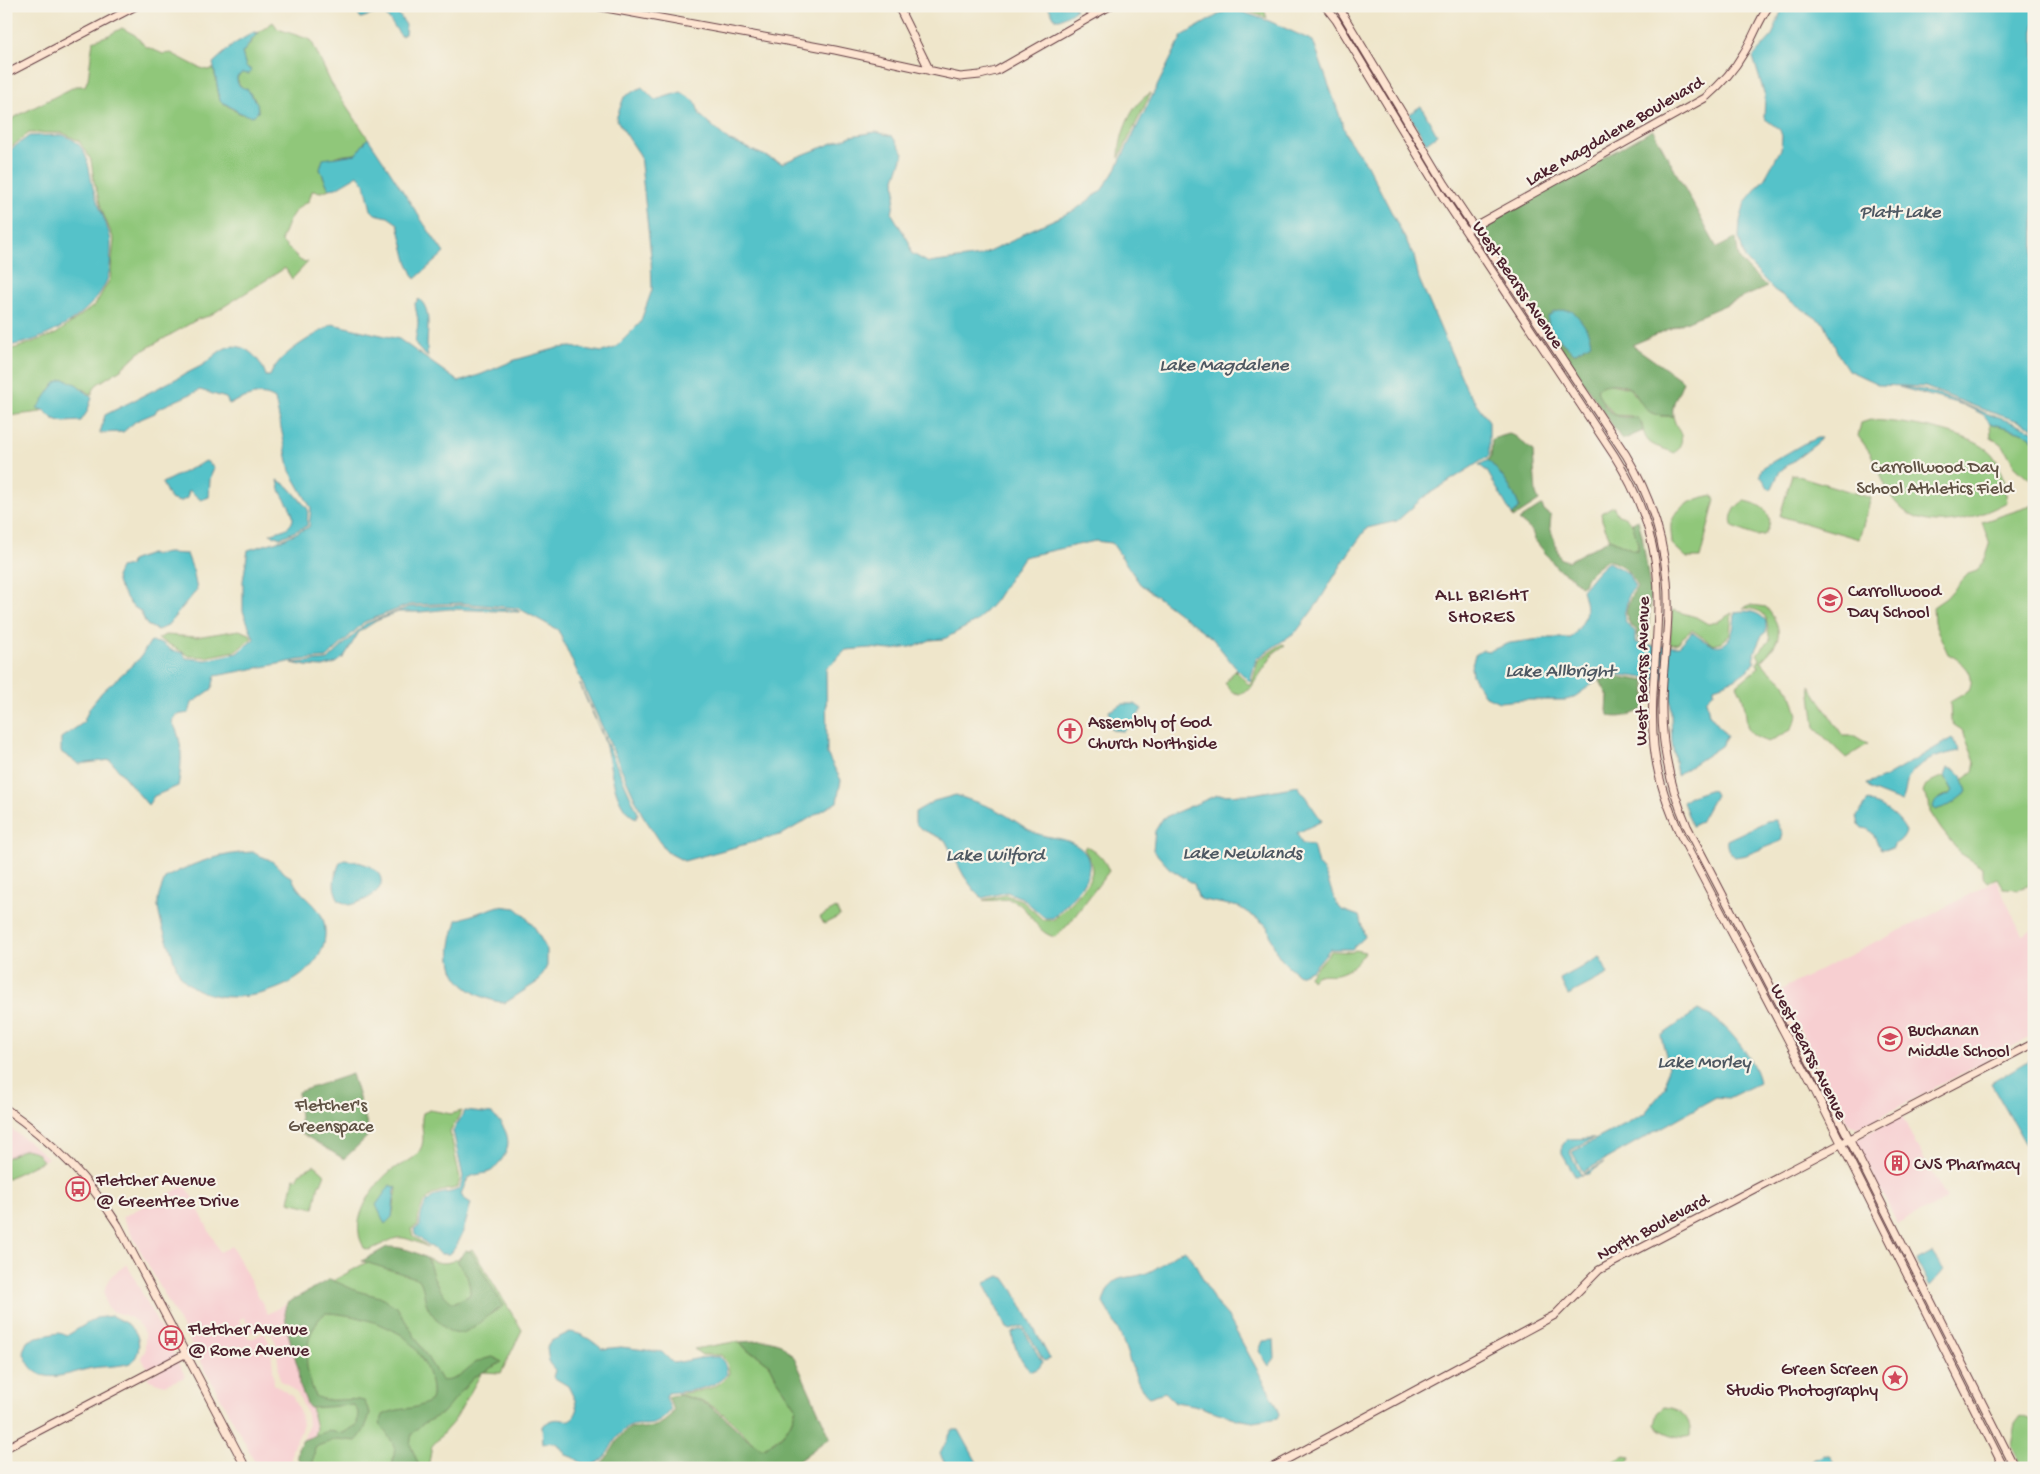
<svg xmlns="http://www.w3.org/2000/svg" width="2040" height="1474" font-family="'Gochi Hand',sans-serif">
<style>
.built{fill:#f7cfd1}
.green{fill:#90c77a;stroke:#6d7352;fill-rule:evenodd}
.forest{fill:#74ac6a;stroke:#5f664a;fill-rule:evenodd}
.water{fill:#54c2c9;stroke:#4f707a}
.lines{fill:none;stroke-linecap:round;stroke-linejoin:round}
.secondary-casing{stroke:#633d43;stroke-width:9}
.secondary{stroke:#fde4d1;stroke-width:7}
.labels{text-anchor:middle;stroke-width:4.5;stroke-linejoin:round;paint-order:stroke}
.street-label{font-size:18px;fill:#4a1f2b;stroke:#f7f3e8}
.park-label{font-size:18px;fill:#5f5143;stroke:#f7f3e8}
.poi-label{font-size:18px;fill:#4a1f2b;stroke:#f7f3e8;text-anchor:start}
.water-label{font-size:19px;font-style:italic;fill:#4e5862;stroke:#f7f3e8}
.neighbourhood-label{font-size:19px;letter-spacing:1px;fill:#4a1f2b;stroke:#f7f3e8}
</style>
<rect width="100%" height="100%" fill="#f7f3e8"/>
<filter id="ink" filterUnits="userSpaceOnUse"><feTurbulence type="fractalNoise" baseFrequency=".02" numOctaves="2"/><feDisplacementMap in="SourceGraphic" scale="10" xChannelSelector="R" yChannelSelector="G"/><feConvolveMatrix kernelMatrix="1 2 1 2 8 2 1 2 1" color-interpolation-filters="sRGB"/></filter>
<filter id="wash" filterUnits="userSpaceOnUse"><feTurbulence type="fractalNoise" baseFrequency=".0096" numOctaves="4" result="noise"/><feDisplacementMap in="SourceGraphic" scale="20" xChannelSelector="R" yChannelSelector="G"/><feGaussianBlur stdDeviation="1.12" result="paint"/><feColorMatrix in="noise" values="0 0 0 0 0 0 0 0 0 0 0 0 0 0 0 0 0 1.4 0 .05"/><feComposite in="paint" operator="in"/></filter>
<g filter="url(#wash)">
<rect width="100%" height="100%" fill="#efe6cb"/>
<path class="built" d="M1996,880L2022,935L2034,929V1035L1859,1128L1848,1124L1780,990L1931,915Z
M1902,1115L1915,1143L1947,1199L1898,1224L1855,1140Z
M6,1125L33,1145L48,1158L43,1161L36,1152L25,1149L6,1158Z
M186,1185L220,1252L232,1246L268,1314L287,1303L285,1314L287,1329L298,1368L299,1384L308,1406H319L327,1431L303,1440L308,1426L307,1414L298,1394L285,1383L280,1381L276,1343L268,1327L264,1326L252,1333L244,1317L239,1320L248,1338L252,1339L264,1332L271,1346L274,1384L293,1397L301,1416L302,1426L300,1433L292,1450L290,1468H257L249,1450L122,1217Z
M127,1264L175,1357L145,1372L147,1368L141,1357L145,1351V1335L139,1324L130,1317L112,1311L106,1305L104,1293L106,1285L111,1276Z
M177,1361L186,1377L164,1385L149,1380L147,1377Z"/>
<path class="green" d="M1233,6H1263L1267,18Z
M273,22L278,29L311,40L331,83L368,138L356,154L336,156L320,169L329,189L322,192L312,191L309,201C291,210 288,222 281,241L301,261L308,262L292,279L285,268L209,316L198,319L137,354L121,369L96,385L91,395L76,384L53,385L48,396L38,408L42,410L41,412L8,416V412L14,396C6,384 6,363 6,349L16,348L56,334L95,305L110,279L114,240L102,211L94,181L91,160L79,141L63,133H29L6,151L7,129L13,118L76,86H85L88,79L93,41L109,35L122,28L135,35L145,46L163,54L171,53L198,67L207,70L214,69L220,101C235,109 239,119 258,112C257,88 238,94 237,76L242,73L252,70L246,67L242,53L251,43L254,36Z
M1151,93L1119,158C1119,136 1131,103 1151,93Z
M1606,383L1629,388L1650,412L1660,416H1673C1677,434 1689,435 1675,453C1655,445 1645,447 1642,424L1631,416L1615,415L1598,396L1597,389Z
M1870,420C1900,421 1972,432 1992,454C2002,466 2005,487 2007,502C1972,521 1921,537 1893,499C1884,487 1880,471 1873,458C1869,450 1863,443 1858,436L1861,423Z
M1990,423L2025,433L2034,440V480L2027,477L2014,465L2003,445L1991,438Z
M1792,474L1871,498L1859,539L1780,516Z
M1713,495L1715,500L1700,558H1687L1672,544C1672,538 1670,529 1671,524C1676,505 1697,498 1713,495Z
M1744,501C1762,503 1779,517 1764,535L1756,536L1733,527C1728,517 1735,506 1744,501Z
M2034,505V884L2018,889L2003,888L1997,878L1987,882L1982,876V867L1960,853L1941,829L1930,812L1929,802L1923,793C1926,780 1936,780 1945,776L1953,791L1951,794L1941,797L1933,808L1935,809L1955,802L1964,786L1963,780L1973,772L1975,761L1962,730L1954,725L1951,720L1950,702L1969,691C1977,673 1962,661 1948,654L1934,623L1933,607L1946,598L1968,574L1977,571L1985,559L1990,545L1982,522Z
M1613,506L1618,515C1634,518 1638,534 1638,550H1633L1610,539L1602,520L1601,513Z
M1750,605L1766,607C1785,630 1781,642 1761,661L1770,672L1784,682L1793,698L1798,715L1791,730L1768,742C1741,733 1749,726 1744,703C1743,697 1740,691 1737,685L1759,667L1757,664L1760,659L1757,654L1770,640C1765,619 1771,610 1743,608Z
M1672,610L1696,617L1708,624L1717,622L1732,613L1730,635L1722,642L1712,644L1692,630L1683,637L1678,643L1670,644Z
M239,630L250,634L252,638L236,651L206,657L189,656C187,654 163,641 158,639L165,635L196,637Z
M1282,644L1285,645L1275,652L1250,689L1239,694L1232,692L1225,683L1235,670L1248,684H1252L1258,660Z
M1810,686L1843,736H1855L1868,744L1846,758L1815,728Z
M1086,846C1097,851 1105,860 1109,871L1068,925L1055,937C1035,933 1031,909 1014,901C1005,897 993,902 983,900L1006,895L1021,900L1043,920H1053C1065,909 1090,887 1092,871C1092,863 1088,856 1084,849Z
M836,908L840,916L824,924L820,917Z
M1355,950L1365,952C1358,962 1350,971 1337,974C1327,976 1319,971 1311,980L1309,976C1315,968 1324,960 1331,951L1352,952Z
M430,1110L451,1114L462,1111L450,1131L460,1178L458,1187C452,1190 448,1189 442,1191C425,1195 418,1209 418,1225L411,1229L413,1236L428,1247C393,1232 401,1237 369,1250L364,1248C362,1243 359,1238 359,1233C355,1213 376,1181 392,1170C402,1163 414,1161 420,1150C427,1138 419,1125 423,1113ZM390,1185L397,1188L392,1217L386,1222Z
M25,1149L36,1152L43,1161L6,1179V1158Z
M315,1165L325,1174L321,1184H319L314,1208L289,1202L294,1178L298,1179L299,1173Z
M391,1249L429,1263L428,1259C449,1268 455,1260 472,1249L522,1330L501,1373L482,1372L454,1421L432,1446L428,1468H307L316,1428L287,1306Z
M734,1342H740L748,1351L757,1355L770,1365L778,1381L796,1407C790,1430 782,1437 762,1449C745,1438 734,1421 718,1410C705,1401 691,1398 677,1394C695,1391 720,1391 729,1373L727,1363L721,1355H702L694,1349Z
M1664,1407C1681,1408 1692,1419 1690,1436C1681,1440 1662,1433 1655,1425L1658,1412Z
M2021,1416L2034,1421V1468H2022L2011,1446L2015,1424Z
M1624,1456L1631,1457C1626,1471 1614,1468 1601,1468Z"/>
<path class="forest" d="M1653,130L1717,248L1736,238C1737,243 1737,249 1738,254C1740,265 1760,279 1767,287L1632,345L1683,381C1679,394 1671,402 1673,416C1665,416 1657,416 1650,412C1642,407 1639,398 1633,391C1626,383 1604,381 1597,389C1598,397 1608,412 1615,415C1629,421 1640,409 1643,431L1622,440L1480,226ZM1558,339L1585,347L1574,353Z
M1509,434L1515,436L1533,451L1536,494L1539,501L1513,518L1512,515L1519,509V506C1512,488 1501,474 1488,460L1491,456L1492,439Z
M1542,505L1544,511L1551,516L1550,527L1559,555L1561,559L1568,561L1610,539L1633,550H1638V544L1632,523L1638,520L1642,535L1651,595L1647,644L1638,641L1637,630L1630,625L1626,614C1627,604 1631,595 1637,587C1631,572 1623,564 1607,560C1598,567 1587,573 1584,584L1580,586L1571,577L1557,568L1535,540L1532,531L1519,520Z
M1614,676L1646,681L1645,708C1634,714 1622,719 1610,716L1607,711L1608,696L1600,681Z
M352,1074L370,1134L344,1159L301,1133L298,1092Z
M387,1247C403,1247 414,1251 428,1259C433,1277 437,1291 453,1303L470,1295C470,1280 466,1272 457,1261L466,1250L471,1252L503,1306C497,1310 490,1314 484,1319C466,1333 456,1342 438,1321C434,1316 429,1311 427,1305C423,1296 425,1289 419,1279L362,1261Z
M330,1279L357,1291L380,1297L397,1307L441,1380C455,1384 466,1368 477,1362C482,1359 488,1358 493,1357L502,1362L474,1377L443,1413L421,1425L412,1434L410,1444L420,1468H392L395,1446L380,1424L383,1415C399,1406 415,1412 431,1400C437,1381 417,1344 400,1334C378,1321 351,1314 326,1313C309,1324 304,1354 308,1372C309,1380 313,1388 315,1396C331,1405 346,1396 364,1401L370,1413C367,1424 364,1433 356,1441L337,1439L315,1447L313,1462L317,1468H304L297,1457L298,1448L303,1440L327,1431L343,1433L357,1425L358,1412L354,1405L310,1408L308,1406L299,1384L298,1368L287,1329L285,1314L287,1303Z
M768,1340L781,1344L794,1357L830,1437L789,1468H667L649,1464L630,1468L623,1465L618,1468H594C612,1460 615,1435 630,1428C634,1427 638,1428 642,1428C656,1428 666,1423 674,1410L668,1397C677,1393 682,1396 691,1398C724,1408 734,1432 762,1449C781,1439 791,1429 796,1407L778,1381L770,1365L757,1355L748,1351L740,1342Z"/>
<path class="water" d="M353,6H393L406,25L405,34L401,36L383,11L361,18Z
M1048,6H1074L1076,10L1060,19H1055Z
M1783,6H2034V428L2018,421L1987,411L1925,387L1880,385L1848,370L1839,356L1825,324L1774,290L1745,259L1739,238L1740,221L1745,202L1765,178L1781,149L1782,136L1780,130L1764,118L1765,96L1753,57L1772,36Z
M1230,8L1269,21L1313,41L1348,139L1366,163L1414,256L1419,279L1468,392L1489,421V456L1424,497L1397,521L1367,528L1348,554L1318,603L1297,631L1256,659L1250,682L1235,667L1212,638L1140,584L1112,543L1095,541L1023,557L995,601L977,621L944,639L930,640L916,646L891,650L870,648L846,650L826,669L827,754L841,780L837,802L783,834L684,861L667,852L642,814L558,630L518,608L461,603L409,605L364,622L327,658L299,660L215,676L212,689L192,703L189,713L176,715L172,722C184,740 182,766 178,786L154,796L148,805L110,760L79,764L61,752V738L83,723L90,707L102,692L140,658L150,642L162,643L171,650L183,653L186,658L206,660L237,653L254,639L243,611V581L248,550L281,540L309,527L311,508L290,471L275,399C260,389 245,398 229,404L226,398L200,390L157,409L155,413L136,421L123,432L100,433L105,415L201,366C211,360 217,351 228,347C246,342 262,361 266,376H270C279,352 312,338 332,324L399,339L459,382L482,374L515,360L558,348L571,347L602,352L615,348L640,323L652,290L651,256L640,155L616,119L624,97L642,87L655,100L681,92L695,101L700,115L728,140L782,163L851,136L876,132L892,136L904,153L895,179L896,192L892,214L909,242L911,253L929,263L980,256L1016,239L1026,232L1075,210L1101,191L1116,169L1182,36Z
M254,32L259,33C252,37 248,47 242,53L246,67L252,70L249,74L242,73L237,77C237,85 240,87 247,89L257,103L258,112L253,116C238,115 233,107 220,101L213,63L234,44Z
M1421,106L1437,135L1426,143L1409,114Z
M63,135C67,137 73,139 76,142C90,153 89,176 94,191C97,203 111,233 111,242C111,252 111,270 107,280C93,315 43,343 6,346V153L29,136Z
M368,138C394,176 417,215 444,253L415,279L407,261L398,224L388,217L375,214L371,210L365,184L358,175L336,188L329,189L320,169L323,159L356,154Z
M419,299C435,312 424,339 428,357C409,343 417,340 418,323C418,316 415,309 415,303Z
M1563,310H1572C1581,320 1589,329 1591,343L1574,353L1550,329L1547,317L1554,312Z
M64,379L76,384L92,398L87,412L81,421L64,422L56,420L52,418L45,411L37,408C46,399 51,382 64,379Z
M1899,387C1931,388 1953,401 1983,412C2000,419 2017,423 2034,431V440L2025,433L1990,423L1984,415L1964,405Z
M1817,438H1821L1816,444L1780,471L1772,488L1769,489L1760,475L1762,468L1803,444Z
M1488,460C1501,474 1512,488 1519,506V509L1512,515L1487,471L1479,465Z
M206,461L214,467L210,479L209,497L201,500L189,490L187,498L180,502L170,499L162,483Z
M278,480L289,487L308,509L307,526L280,538L270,534C276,531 283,531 288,527C301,517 285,502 281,492C279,488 279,484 278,480Z
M168,553L187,554L193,570L197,590L166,627L157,630L147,625L140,611L131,605L118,585L116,577L120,568L130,566L131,561L150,554L154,555Z
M1608,562L1628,573L1635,587L1628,595C1627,612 1617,619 1635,631V642L1645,646H1679L1692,632C1720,655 1734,648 1735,612C1747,610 1758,611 1766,621V632L1762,635L1754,653L1755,663C1742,676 1732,681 1714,687V692L1706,700L1709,714L1727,736L1721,746L1677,775L1672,742L1670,681L1614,674L1598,680L1573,698L1566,700H1521L1499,702L1484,695L1472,675L1471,667L1475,655L1483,650L1489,651L1510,643L1548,638H1571C1587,619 1589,613 1582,590C1591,580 1597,570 1608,562Z
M461,605L517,610L520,612L450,609L420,612H398L376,621L359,632L344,657L336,663L323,667L306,666L292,663L328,660L365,624L409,607Z
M580,684L638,813L636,818C611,807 612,760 603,737C596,719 587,703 580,684Z
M1123,704H1135L1142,709L1133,723L1124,731L1112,730L1108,722L1109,711Z
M1952,738L1960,751C1943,754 1920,760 1910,775C1905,783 1906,794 1902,802L1871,790L1867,784L1884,778Z
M1948,768L1956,770L1962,776L1967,792L1950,805L1935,810L1933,806C1936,796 1947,798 1953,791L1945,776Z
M1298,786L1322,821L1297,833L1302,844L1313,845L1318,865L1325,873L1336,903L1342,910L1359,916L1365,937L1352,949H1330L1313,969L1299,975C1278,959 1274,952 1268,926L1239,907L1199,899L1194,884L1169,868L1153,850L1155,831L1163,818L1217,795L1253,794Z
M1712,789L1715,795L1700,822L1692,826L1683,802L1691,796Z
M956,795C971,801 988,805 1002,813C1014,819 1026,830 1038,834C1049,838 1061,837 1072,843C1112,863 1072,899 1053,918H1045L1022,898L1007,892L982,898L974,890L964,876L945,840L921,829L915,823V812L934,801Z
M1868,801C1884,807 1897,815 1906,831C1904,837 1900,842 1894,844L1893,848L1881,849C1874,840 1874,828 1862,828L1859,824L1857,816Z
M1776,820L1783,834L1781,841L1746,855L1735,857C1729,852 1726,848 1727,840L1767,821Z
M253,852C258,856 262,856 268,859C277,863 282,874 292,877C299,899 324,903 325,930C329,988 221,1018 184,980C176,971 173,956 169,945C164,932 157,914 158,900C159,893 163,885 165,878C192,863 222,853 253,852Z
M345,860C390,864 395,894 349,905L339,901C331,884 334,879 340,862Z
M499,906L516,908L524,915L535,928L547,950V966L539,981L505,1003C481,999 453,987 451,959C449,946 454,932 457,920Z
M1600,957L1608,974L1568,995L1560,979Z
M1698,1010C1703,1013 1710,1015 1715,1019C1732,1031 1756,1062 1759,1083L1728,1098L1716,1097L1583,1172L1572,1152L1644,1114L1666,1087L1668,1063L1661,1036Z
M2034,1057V1168L2025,1143L1991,1083Z
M465,1111L492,1114C508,1128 515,1146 498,1164C495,1167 493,1171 489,1172C482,1175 474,1173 468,1179C465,1183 463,1190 461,1194L463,1198L471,1203C466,1219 463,1243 449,1254H441L415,1235L414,1229L420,1226C420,1210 426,1196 444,1193C451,1192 454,1192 460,1188L463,1177L453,1131Z
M1594,1138L1571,1150L1570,1153L1581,1175L1604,1163L1588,1174L1575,1176L1562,1154V1146L1567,1139Z
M390,1185L397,1188L395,1190L392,1217L385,1224L376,1205Z
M1184,1250L1190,1255L1215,1302L1227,1315L1275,1402L1280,1414L1278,1418L1253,1422L1237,1419L1194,1405L1175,1402L1165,1392L1149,1397C1137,1390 1126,1347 1120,1334C1115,1323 1109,1313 1103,1303C1112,1268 1128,1283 1151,1271C1163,1265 1172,1254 1184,1250Z
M1932,1253L1944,1270L1930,1286L1917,1261Z
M999,1276L1005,1278L1014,1291L1050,1359L1044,1361L1023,1326L1011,1330L1007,1328L985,1286V1283Z
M112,1316C119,1320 128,1323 133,1329C141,1338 141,1356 130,1363C118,1367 104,1366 92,1368C76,1371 53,1382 38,1373C30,1369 26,1359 23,1351L27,1342L37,1337L58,1333L68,1335L96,1318Z
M1020,1329H1023L1042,1362C1041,1368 1036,1370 1031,1371C1021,1365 1013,1344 1012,1333Z
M570,1332C582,1333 593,1341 602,1349L621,1347L662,1352L673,1363C689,1361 703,1356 720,1357L725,1364L727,1374C714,1390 687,1391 668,1393L666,1397L671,1410C651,1436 640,1417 624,1430C608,1443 610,1464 586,1466L573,1457L566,1455L558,1444L551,1442L543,1444L542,1426C545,1424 549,1421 553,1420C564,1417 570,1427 577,1411L575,1400L568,1386L553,1377L555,1370L549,1363L547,1347L551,1341Z
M1274,1340L1275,1358L1269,1366L1259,1351L1263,1341Z
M952,1430H959L980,1468H947L940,1454Z
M1824,1455L1830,1456L1834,1462V1468H1808L1813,1460Z"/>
</g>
<g filter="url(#ink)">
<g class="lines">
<g class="secondary-casing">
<path id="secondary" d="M595,6L835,50L960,77L980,75L996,71L1110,6
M898,6L930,71
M1325,6L1336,20L1443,197L1614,455C1642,499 1659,550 1658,602C1658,650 1649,698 1654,746C1657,778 1668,808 1681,836L1815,1091L2004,1468
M1338,6L1445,184L1626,455C1649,493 1663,535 1667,580C1671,620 1663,661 1662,701C1661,743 1670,787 1687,826L1823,1087L2015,1468
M6,74L136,6
M1471,228L1705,98C1720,85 1733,72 1743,54C1753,39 1758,21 1769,6
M6,1109C51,1140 89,1179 118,1225L246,1468
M6,1448L185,1354
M1271,1468L1555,1315L1599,1270L2034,1043"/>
</g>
<use href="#secondary" class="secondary"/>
</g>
</g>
<defs>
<g id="school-ring" transform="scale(1.25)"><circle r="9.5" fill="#f7f3e8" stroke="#d1495b" stroke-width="1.5"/><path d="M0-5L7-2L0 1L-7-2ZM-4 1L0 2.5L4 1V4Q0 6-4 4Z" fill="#d1495b"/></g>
<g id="church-ring" transform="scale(1.25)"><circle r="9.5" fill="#f7f3e8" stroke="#d1495b" stroke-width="1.5"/><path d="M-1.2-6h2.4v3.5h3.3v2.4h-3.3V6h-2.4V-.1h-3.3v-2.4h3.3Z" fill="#d1495b"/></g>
<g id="building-ring" transform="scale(1.25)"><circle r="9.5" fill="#f7f3e8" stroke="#d1495b" stroke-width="1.5"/><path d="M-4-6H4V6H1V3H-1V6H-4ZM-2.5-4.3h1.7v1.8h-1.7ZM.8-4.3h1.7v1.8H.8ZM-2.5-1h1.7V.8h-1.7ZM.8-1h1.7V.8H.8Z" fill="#d1495b"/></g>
<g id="bus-ring" transform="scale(1.25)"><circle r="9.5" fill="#f7f3e8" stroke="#d1495b" stroke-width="1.5"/><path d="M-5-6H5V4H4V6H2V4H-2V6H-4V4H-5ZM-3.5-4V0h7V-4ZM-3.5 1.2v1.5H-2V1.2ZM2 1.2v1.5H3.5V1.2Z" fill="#d1495b"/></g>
<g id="sight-ring" transform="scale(1.25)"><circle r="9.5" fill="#f7f3e8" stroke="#d1495b" stroke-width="1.5"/><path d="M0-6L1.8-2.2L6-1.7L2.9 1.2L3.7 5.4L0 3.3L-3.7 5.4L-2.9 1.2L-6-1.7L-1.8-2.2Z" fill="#d1495b"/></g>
</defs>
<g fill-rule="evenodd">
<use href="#school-ring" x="1830" y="600"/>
<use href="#church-ring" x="1070" y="731"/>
<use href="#school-ring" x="1890" y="1039"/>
<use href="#building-ring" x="1897" y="1163"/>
<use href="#bus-ring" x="78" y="1189"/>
<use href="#bus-ring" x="171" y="1338"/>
<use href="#sight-ring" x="1895" y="1378"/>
</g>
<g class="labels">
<g class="street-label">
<text transform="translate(1614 130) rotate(-30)" y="6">Lake Magdalene Boulevard</text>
<text transform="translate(1519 284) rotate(56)" y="6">West Bearss Avenue</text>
<text transform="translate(1641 671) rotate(-89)" y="6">West Bearss Avenue</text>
<text transform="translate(1810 1051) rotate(63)" y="6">West Bearss Avenue</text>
<text transform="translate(1652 1226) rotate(-28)" y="6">North Boulevard</text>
</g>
<g class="park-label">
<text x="1935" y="472">Carrollwood Day<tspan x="1935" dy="21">School Athletics Field</tspan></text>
<text x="331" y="1110">Fletcher's<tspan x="331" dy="21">Greenspace</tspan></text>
</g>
<g class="poi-label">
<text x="1848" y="596">Carrollwood<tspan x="1848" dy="21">Day School</tspan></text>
<text x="1088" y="727">Assembly of God<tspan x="1088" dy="21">Church Northside</tspan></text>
<text x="1908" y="1035">Buchanan<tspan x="1908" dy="21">Middle School</tspan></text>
<text x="1914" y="1169">CVS Pharmacy</text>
<text x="96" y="1185">Fletcher Avenue<tspan x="96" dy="21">@ Greentree Drive</tspan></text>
<text x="188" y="1334">Fletcher Avenue<tspan x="188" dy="21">@ Rome Avenue</tspan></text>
<text x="1878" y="1374" text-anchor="end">Green Screen<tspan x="1878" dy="21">Studio Photography</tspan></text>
</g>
<g class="water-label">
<text x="1900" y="217">Platt Lake</text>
<text x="1224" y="370">Lake Magdalene</text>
<text x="1560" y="676">Lake Allbright</text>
<text x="1242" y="858">Lake Newlands</text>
<text x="995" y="860">Lake Wilford</text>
<text x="1704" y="1067">Lake Morley</text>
</g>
<g class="neighbourhood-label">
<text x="1482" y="600">ALL BRIGHT<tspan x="1482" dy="22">SHORES</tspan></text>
</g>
</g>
<rect width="2040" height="1474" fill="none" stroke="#f7f3e8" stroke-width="25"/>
</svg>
